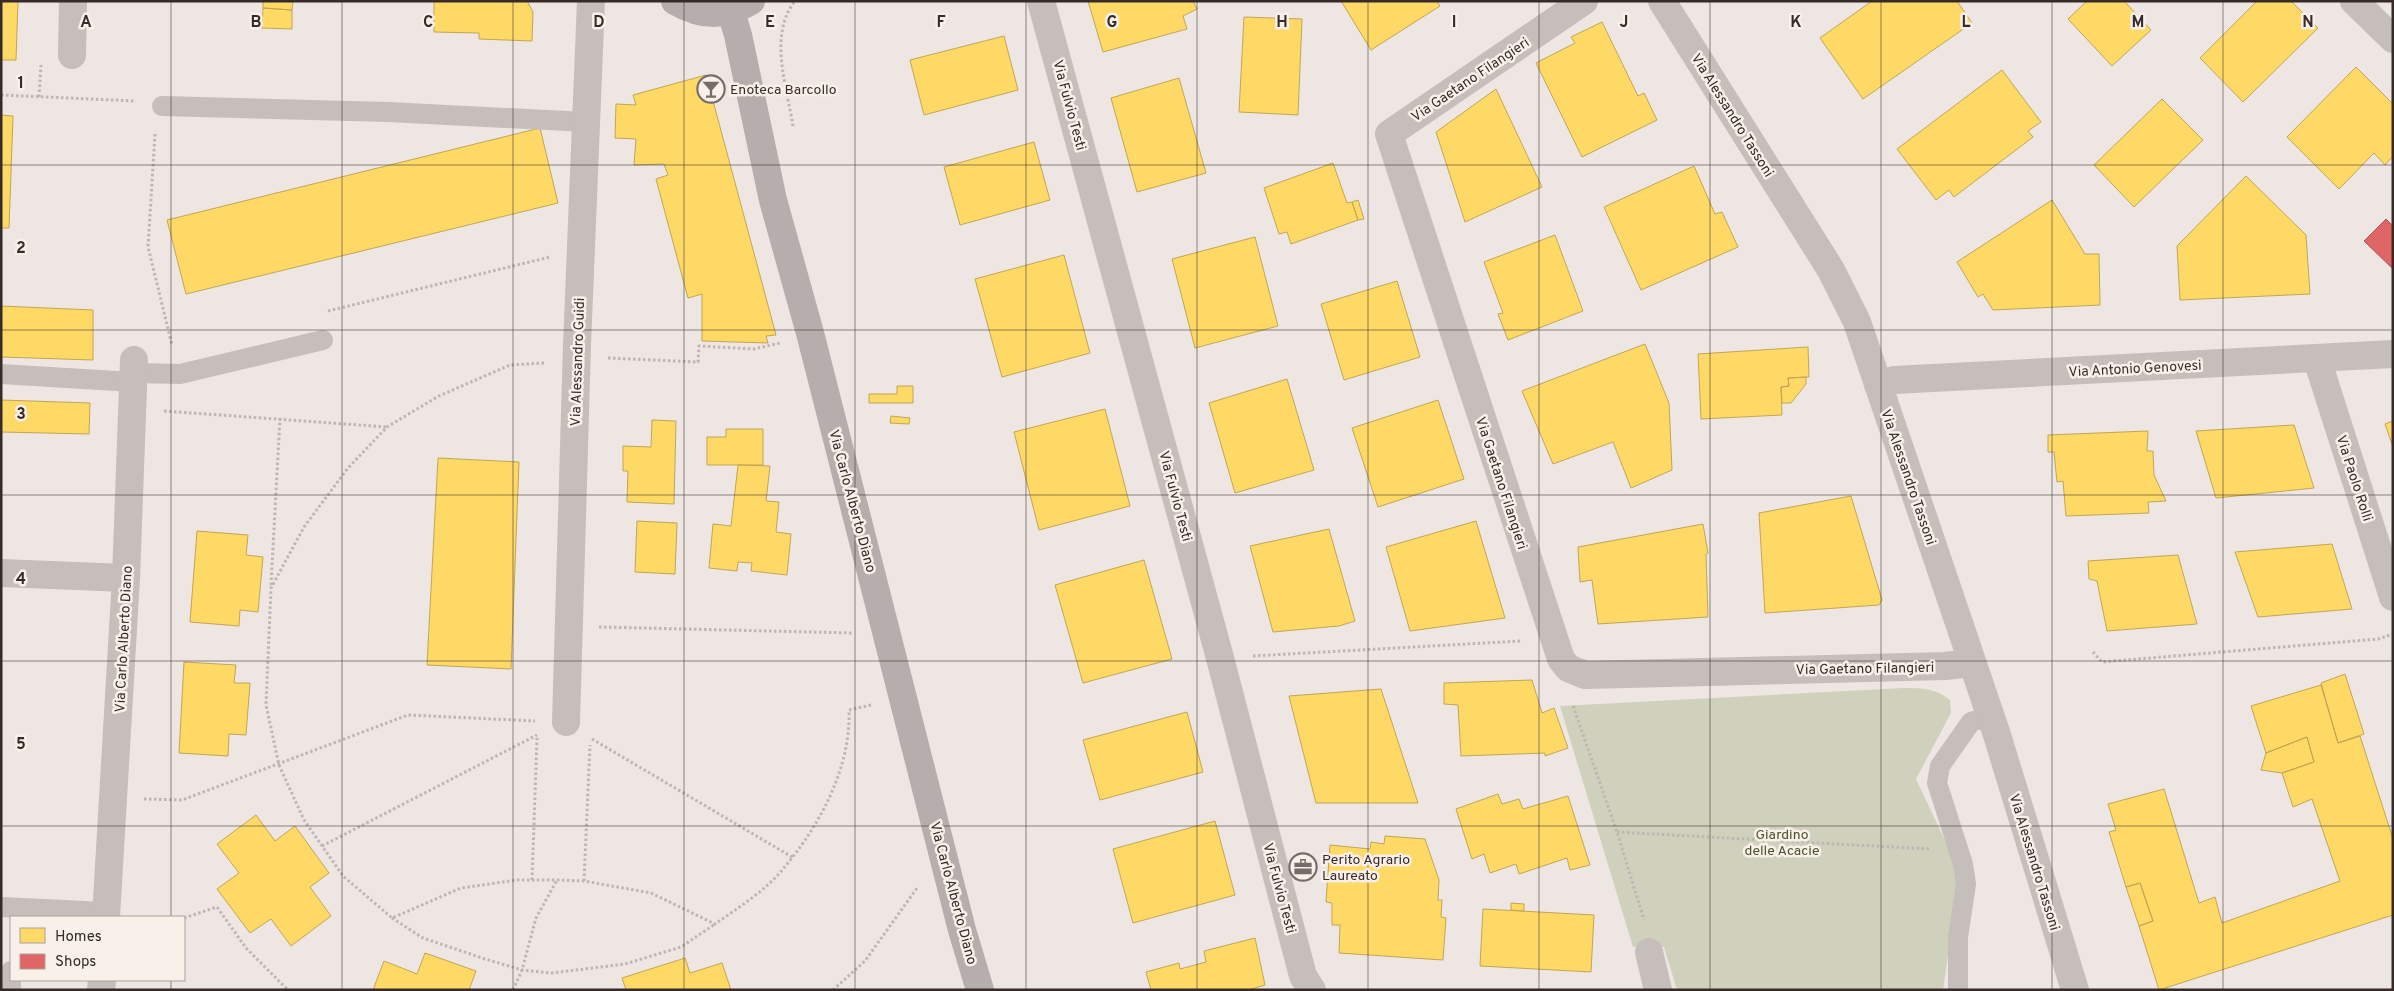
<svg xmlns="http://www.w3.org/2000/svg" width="2394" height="991" font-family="Overpass,sans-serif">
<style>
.green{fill:#d0d1bd}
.homes{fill:#ffd966;stroke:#c3a554}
.shops{fill:#e06666;stroke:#ad5454}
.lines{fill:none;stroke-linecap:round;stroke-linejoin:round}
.path{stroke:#beb6b3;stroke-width:3;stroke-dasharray:2.5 2.5;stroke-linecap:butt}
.service{stroke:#c5bebb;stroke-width:20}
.minor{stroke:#c5bebb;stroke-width:28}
.secondary{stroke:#b6aeac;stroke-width:28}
.grid{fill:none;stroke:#362b29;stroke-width:1;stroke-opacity:0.55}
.labels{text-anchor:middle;stroke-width:5;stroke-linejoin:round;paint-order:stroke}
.street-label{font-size:14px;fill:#362b29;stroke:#f9f0ea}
.poi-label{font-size:14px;fill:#362b29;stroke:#f9f0ea;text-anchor:start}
.park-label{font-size:14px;fill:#4b532f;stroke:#f9f0ea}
.grid-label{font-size:16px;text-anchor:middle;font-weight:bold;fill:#362b29;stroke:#f9f0ea;stroke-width:5;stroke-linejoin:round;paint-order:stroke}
</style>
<rect width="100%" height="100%" fill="#ede6e2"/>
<path class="green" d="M1903,688C1922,688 1935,688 1950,700L1951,713L1916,779L1960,872L1943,990H1677L1664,947H1633L1560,706Z"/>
<path class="homes" d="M1,1H18L16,60H1Z
M263,1H293L292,10L263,8Z
M434,1H527L533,12L532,41L479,39V33L434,32Z
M1088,1H1193L1197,9L1183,16L1187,29L1103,52Z
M1341,1H1437L1440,6L1371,50Z
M1872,1H1957L1972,23L1863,99L1820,38Z
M2087,1H2124L2151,30L2112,66L2068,19Z
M2257,1H2291L2318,28L2243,102L2200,58Z
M263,8L292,10V29L262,28Z
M1244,17L1302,19L1298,115L1239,112Z
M1602,22L1638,96L1644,93L1657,120L1582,157L1536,63L1575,43L1571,37Z
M1004,36L1018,90L924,115L910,60Z
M2356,67L2393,104V156L2385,165L2374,153L2339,189L2287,137Z
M2002,70L2041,122L2028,131L2033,137L1954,197L1949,190L1936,200L1897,149Z
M706,75L776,335L766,336L768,343L702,341V294L688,298L656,179L668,175L664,164L634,165L636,139L615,138L616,104L636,105L633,95Z
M1179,78L1206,173L1137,192L1111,98Z
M1496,89L1542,187L1465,222L1436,132Z
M2162,99L2203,140L2134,207L2094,165Z
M1,115L13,116L9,228H1Z
M540,128L558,203L186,294L167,220Z
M1034,142L1050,200L960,225L944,167Z
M1333,163L1347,203L1352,202L1358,220L1291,244L1287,232L1279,234L1264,188Z
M1694,166L1715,214L1722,212L1738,247L1641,290L1604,207Z
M2246,176L2306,235L2310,294L2180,300L2177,246Z
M1358,200L1364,219L1358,220L1352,202Z
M2052,200L2085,254H2099L2100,305L1993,310L1983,294L1978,297L1957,262Z
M1555,235L1583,311L1508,340L1498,314L1503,313L1484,262Z
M1255,237L1278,326L1195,348L1172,259Z
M1064,255L1090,353L1002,377L975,279Z
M1397,281L1420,357L1344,380L1321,304Z
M1,306L93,310V360L1,357Z
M1645,344L1669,403L1672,470L1631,488L1613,442L1553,464L1522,391Z
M1808,347L1809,377L1788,378L1789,386L1781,387L1782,415L1701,419L1698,354Z
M1806,377V384L1791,403H1782L1781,387L1789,386L1788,378Z
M1287,379L1314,470L1235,493L1209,403Z
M897,386H913V403H869V394H897Z
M1,400L90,403L89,434L1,432Z
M1438,400L1464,479L1378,507L1352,428Z
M1105,409L1130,506L1039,530L1014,432Z
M891,416L910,418L909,424L890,423Z
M652,420L676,421L674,504L627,502L628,471H623V446L651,447Z
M2393,421V447L2385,424Z
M2294,425L2314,488L2216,498L2196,431Z
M726,429H763V465H707V437H726Z
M2148,431L2147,451H2153L2154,475L2166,501L2148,502L2149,513L2066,516L2063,481L2057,482L2054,452H2048V435Z
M438,458L519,462L511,669L427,665Z
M738,465L770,466L766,501L779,502L776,532L791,534L787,575L751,571L752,563L738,562L737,571L709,568L713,524L731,526Z
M1851,496L1882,600L1879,605L1765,613L1759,513Z
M637,521L677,523L675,574L635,572Z
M1476,521L1505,618L1410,631L1386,547Z
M1703,524L1708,553L1706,554L1708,617L1598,624L1592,580L1580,582L1578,547Z
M1329,529L1355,621L1339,626L1273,632L1250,546Z
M197,531L248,535L246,555L263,557L258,612L240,610L239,626L190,622Z
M2332,544L2352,609L2258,617L2235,552Z
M2178,555L2197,624L2107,631L2097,581L2089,579L2088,561Z
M1144,560L1172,659L1083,683L1055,585Z
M184,662L236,665L234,683H250L246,735L229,734L228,756L179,753Z
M2345,674L2364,734L2338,743L2321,683Z
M1532,680L1542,713L1554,708L1568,748L1545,756V753L1461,756L1458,705L1444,704V683Z
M2321,685L2338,743L2360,736L2393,839V915L2159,990L2139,926L2153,921L2140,883L2126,887L2109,832L2116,830L2108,804L2164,789L2199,903L2215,897L2222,923L2340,881L2312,799L2293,807L2282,773L2314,762L2307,737L2266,753L2251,706Z
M1381,689L1418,803H1316L1289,696Z
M1187,712L1203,772L1100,800L1083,740Z
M2307,737L2314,762L2282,773L2261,770L2266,753Z
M1498,794L1502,804L1519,799L1523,809L1568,796L1590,865L1570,870L1567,858L1519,874L1516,864L1490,873L1484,854L1472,859L1456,809Z
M256,815L275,841L295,826L329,873L310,887L331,916L291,946L271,919L250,933L217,889L239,873L217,844Z
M1215,821L1235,895L1133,923L1113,849Z
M1385,836L1425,839L1439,880L1438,900H1442L1441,917L1446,918L1443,960L1339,953L1340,925H1332V903L1326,902L1330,845L1370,849L1371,842L1384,844Z
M2140,883L2153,921L2139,926L2126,887Z
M1511,903L1524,904V911L1511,910Z
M1483,909L1594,915L1591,972L1480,966Z
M1255,938L1265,985L1248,990H1151L1146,972L1179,963L1180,969L1206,962L1204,951Z
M425,953L476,971L469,990H373L384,961L417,974Z
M685,958L690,973L722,963L731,990H626L622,978Z"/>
<path class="shops" d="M2386,219L2393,226V269L2364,241Z"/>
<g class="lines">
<path class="path" d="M1,95L136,101
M39,97L41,65
M793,126C787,87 768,35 795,1
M155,134L148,247L172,345
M328,311L550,257
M608,358L698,362L699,346L754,349L780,343
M544,363L510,365L437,397L387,427L348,468L304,527L271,588L266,705L279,765L304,820L343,876L392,918L461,888L517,880H557L584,881L651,893L715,924C738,908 765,891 783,869C820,825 851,768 849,710L871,705
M164,411L387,427
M271,585L280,418
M599,627L853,633
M2093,652L2102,662L2378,639L2393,634
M1253,656L1521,641
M1573,706L1617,832L1644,920
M592,739L792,857
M144,799L182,800L408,715L535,721
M1617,832L1929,849
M322,846L537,735
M532,880L537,738
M584,881L590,745
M184,918L217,907L246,948L288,990
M392,918L423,938L482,958L522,970L552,973L625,964L681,947L715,924
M513,990L522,970L536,918L557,880
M833,990L865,961L917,888"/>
<path class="service" d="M162,106L388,112L586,122
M133,373L180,374L323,340
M1,374L133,382
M1,907L106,912
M11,990V971
M1958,990V937L1966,884L1963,864L1937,783L1940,766L1971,722L1990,716"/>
<path class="minor" d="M1041,1L1220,658L1303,976L1312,990
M1584,1L1389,134L1561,659L1568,668L1585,675L1945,666L1972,663
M1662,1L1831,270L1857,322L1997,735L2075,990
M2354,1L2393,39
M72,55L73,1
M2317,359L2393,597
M1878,385L1894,380L2393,354
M1,573L126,578
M566,722L577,345L591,1
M106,917L126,578L134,360
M1649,952L1658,990
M101,990L102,980"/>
<path class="secondary" d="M675,1C703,17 723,17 751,1
M731,12L738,35L773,200L810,333L962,930L980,990"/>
</g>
<path class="grid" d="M171,1V917M342,1V990M513,1V990M684,1V990M855,1V990M1026,1V990M1197,1V990M1368,1V990M1539,1V990M1710,1V990M1881,1V990M2052,1V990M2223,1V990M1,165H2393M1,330H2393M1,495H2393M1,661H2393M1,826H2393M171,980V990"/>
<defs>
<g id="bar-ring" transform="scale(1.4375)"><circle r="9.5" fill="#f9f0ea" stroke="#766c6a" stroke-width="1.5"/><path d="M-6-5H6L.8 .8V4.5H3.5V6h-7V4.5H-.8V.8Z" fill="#766c6a"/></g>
<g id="office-ring" transform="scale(1.4375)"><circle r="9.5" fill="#f9f0ea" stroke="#766c6a" stroke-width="1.5"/><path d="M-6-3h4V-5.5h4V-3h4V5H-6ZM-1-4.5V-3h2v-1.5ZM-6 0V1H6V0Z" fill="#766c6a"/></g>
</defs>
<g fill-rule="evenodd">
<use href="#bar-ring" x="711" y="89"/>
<use href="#office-ring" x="1303" y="867"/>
</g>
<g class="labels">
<g class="street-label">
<text transform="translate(1470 79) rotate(-34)" y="5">Via Gaetano Filangieri</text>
<text transform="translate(1070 105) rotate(75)" y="5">Via Fulvio Testi</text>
<text transform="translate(1733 115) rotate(58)" y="5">Via Alessandro Tassoni</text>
<text transform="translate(577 362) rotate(-88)" y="5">Via Alessandro Guidi</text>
<text transform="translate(2135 368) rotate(-3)" y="5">Via Antonio Genovesi</text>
<text transform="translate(1909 477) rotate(71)" y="5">Via Alessandro Tassoni</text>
<text transform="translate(2355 478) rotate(72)" y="5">Via Paolo Rolli</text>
<text transform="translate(1502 483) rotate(72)" y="5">Via Gaetano Filangieri</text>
<text transform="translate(1176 496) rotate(75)" y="5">Via Fulvio Testi</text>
<text transform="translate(853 501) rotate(75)" y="5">Via Carlo Alberto Diano</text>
<text transform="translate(123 639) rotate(-87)" y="5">Via Carlo Alberto Diano</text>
<text transform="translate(1865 668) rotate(-1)" y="5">Via Gaetano Filangieri</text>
<text transform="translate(2035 862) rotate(73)" y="5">Via Alessandro Tassoni</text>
<text transform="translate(1280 888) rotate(75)" y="5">Via Fulvio Testi</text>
<text transform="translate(954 893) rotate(75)" y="5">Via Carlo Alberto Diano</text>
</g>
<g class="poi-label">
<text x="730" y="94">Enoteca Barcollo</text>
<text x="1322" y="864">Perito Agrario<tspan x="1322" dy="16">Laureato</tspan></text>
</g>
<g class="park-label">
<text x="1782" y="839">Giardino<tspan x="1782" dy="16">delle Acacie</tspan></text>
</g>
</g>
<g class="grid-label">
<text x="86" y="27">A</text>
<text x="256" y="27">B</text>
<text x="428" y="27">C</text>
<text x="599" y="27">D</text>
<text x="770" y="27">E</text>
<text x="941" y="27">F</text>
<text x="1112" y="27">G</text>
<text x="1282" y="27">H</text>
<text x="1454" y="27">I</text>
<text x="1624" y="27">J</text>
<text x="1796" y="27">K</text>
<text x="1966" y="27">L</text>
<text x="2138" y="27">M</text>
<text x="2308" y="27">N</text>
<text x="21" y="88">1</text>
<text x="21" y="253">2</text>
<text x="21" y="419">3</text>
<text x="21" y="584">4</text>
<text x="21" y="749">5</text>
</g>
<rect width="2394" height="991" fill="none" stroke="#362b29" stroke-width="5"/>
<rect x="10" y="916" width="175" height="65" fill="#f9f0ea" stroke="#aba19d"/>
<rect x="20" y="928" width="25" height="15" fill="#ffd966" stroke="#aba19d"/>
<text x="55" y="941" font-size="15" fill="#362b29">Homes</text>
<rect x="20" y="954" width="25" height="15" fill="#e06666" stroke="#aba19d"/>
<text x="55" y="966" font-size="15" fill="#362b29">Shops</text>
</svg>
